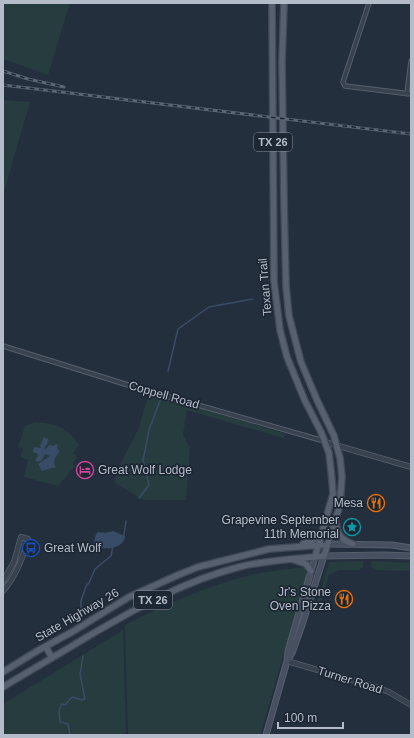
<svg xmlns="http://www.w3.org/2000/svg" width="414" height="738" font-family="Helvetica,sans-serif">
<style>
.green{fill:#263c3f}
.water{fill:#394c67}
.lines{fill:none;stroke-linecap:round;stroke-linejoin:round}
.stream{stroke:#394c67;stroke-width:1.5}
.minor-casing{stroke:#565f6c;stroke-width:5.5}
.tertiary-casing{stroke:#565f6c;stroke-width:6}
.secondary-casing{stroke:#565f6c;stroke-width:7}
.primary-casing{stroke:#414a57;stroke-width:8}
.minor{stroke:#38414e;stroke-width:3.5}
.tertiary{stroke:#38414e;stroke-width:4.5}
.secondary{stroke:#465061;stroke-width:5}
.primary{stroke:#56606e;stroke-width:5.5}
.rail-casing{stroke:#5a6575;stroke-width:3}
.rail{stroke:#1d2633;stroke-width:1.5;stroke-dasharray:4.5;stroke-linecap:butt}
.labels{text-anchor:middle;stroke-width:3.5;stroke-linejoin:round;paint-order:stroke}
.shield{fill:#1d2633;stroke:#878f9c;stroke-width:1}
.shield-label{font-size:11px;font-weight:bold;fill:#b4bcc9}
.street-label{font-size:12px;fill:#b4bcc9;stroke:#1d2633}
.poi-label{font-size:12px;fill:#b4bcc9;stroke:#1d2633;text-anchor:end}
</style>
<rect width="100%" height="100%" fill="#242f3e"/>
<path class="green" d="M3,3H70L48,75L3,59Z
M3,100L30,102L3,195Z
M149,393L286,434L283,438L187,410L183,435L190,448L186,500H143L114,482L119,466L138,430Z
M35,422C56,423 67,427 79,445L73,453L77,456L73,463L75,466L58,486L24,477L28,460L20,457L23,449L18,447L25,426Z
M363,561V567L359,570H338L332,574H329L321,603L323,604V607L319,610L315,609L329,562Z
M372,561L411,563V571L374,570L371,566Z
M304,567L307,575L260,735H128L125,625C165,605 204,587 247,576C266,571 285,570 304,567Z
M123,630L126,735H3V704Z"/>
<path class="water" d="M44,437L49,440L44,449H46L49,445L54,446L56,444L58,445L57,447L59,451C57,457 51,460 56,467L42,471L38,464L50,456L45,454L41,461L37,462L35,459L38,457V454L33,452L34,447L41,448L40,446Z
M113,531L125,536C124,550 102,550 93,546L96,534L98,532L105,533Z"/>
<g class="lines">
<path class="stream" d="M168,371L178,329L209,307L253,299
M139,498L149,485L143,460L149,430L161,398
M124,535L126,521
M81,615V601L86,586L89,583L95,569L111,556L113,546
M70,735L68,724L60,722L59,710L62,704L65,705L72,697L82,700L85,699L80,674L83,656"/>
<g class="minor-casing">
<path id="minor" d="M369,3L343,82L345,86L411,94
M407,94L411,61
M3,346L128,385L324,441"/>
</g>
<g class="tertiary-casing">
<path id="tertiary" d="M325,442L411,467
M3,581L14,562L21,537L28,539C23,558 16,576 3,591
M287,661L379,688L389,692L411,705"/>
</g>
<g class="secondary-casing">
<path id="secondary" d="M328,544L392,545L411,548
M287,661L292,653L302,625L324,556L384,555L411,556
M266,735L287,661L288,651L315,557"/>
</g>
<g class="primary-casing">
<path id="primary" d="M272,3L274,281L280,330L287,357L305,401L321,432L329,453L332,480L333,494L315,557
M336,523C337,535 342,540 353,544
M303,544L313,540L321,532
M294,560L306,564L311,571
M46,647L52,658
M3,672L37,651L72,632L129,597L178,575L198,567L269,549L322,545
M3,687C31,670 59,654 87,637C135,609 184,581 239,567C267,560 295,559 324,556L340,505L342,476L340,458L334,436L317,400L301,362L289,316L286,286L284,202L282,62L284,3"/>
</g>
<use href="#minor" class="minor"/>
<use href="#tertiary" class="tertiary"/>
<use href="#secondary" class="secondary"/>
<use href="#primary" class="primary"/>
<g class="rail-casing">
<path id="rail" d="M3,71L28,79L64,87
M3,85L411,134"/>
</g>
<use href="#rail" class="rail"/>
</g>
<defs>
<g id="hotel-ring" transform="scale(0.9)"><circle r="9.5" fill="#1d2633" stroke="#d1479c" stroke-width="1.5"/><path d="M-6-4.5h1.5V1H6V5H4.5V3h-9V5H-6ZM-4 0a1.8 1.8 0 1 1 3.6 0ZM.5 0V-2.5h3Q6-2.5 6 0Z" fill="#d1479c"/></g>
<g id="restaurant-ring" transform="scale(0.9)"><circle r="9.5" fill="#1d2633" stroke="#e8710a" stroke-width="1.5"/><path d="M-5-6h1v4h1v-4h1v4h1v-4h1v5L-1.5 .5V6h-2V.5L-5-1ZM5-6V6H3V1.5H1.5Q1.5-4 5-6Z" fill="#e8710a"/></g>
<g id="sight-ring" transform="scale(0.9)"><circle r="9.5" fill="#1d2633" stroke="#0f9aa8" stroke-width="1.5"/><path d="M0-6L1.8-2.2L6-1.7L2.9 1.2L3.7 5.4L0 3.3L-3.7 5.4L-2.9 1.2L-6-1.7L-1.8-2.2Z" fill="#0f9aa8"/></g>
<g id="bus-ring" transform="scale(0.9)"><circle r="9.5" fill="#1d2633" stroke="#1a4fb4" stroke-width="1.5"/><path d="M-5-6H5V4H4V6H2V4H-2V6H-4V4H-5ZM-3.5-4V0h7V-4ZM-3.5 1.2v1.5H-2V1.2ZM2 1.2v1.5H3.5V1.2Z" fill="#1a4fb4"/></g>
</defs>
<g fill-rule="evenodd">
<use href="#hotel-ring" x="85" y="470"/>
<use href="#restaurant-ring" x="376" y="503"/>
<use href="#sight-ring" x="352" y="527"/>
<use href="#bus-ring" x="31" y="548"/>
<use href="#restaurant-ring" x="344" y="599"/>
</g>
<g class="labels">
<g class="shield">
<rect x="254" y="133" width="38" height="18" rx="3"/>
<rect x="134" y="591" width="38" height="18" rx="3"/>
</g>
<g class="shield-label">
<text x="273" y="146">TX 26</text>
<text x="153" y="604">TX 26</text>
</g>
<g class="street-label">
<text transform="translate(265 287) rotate(-95)" y="4">Texan Trail</text>
<text transform="translate(164 395) rotate(16)" y="4">Coppell Road</text>
<text transform="translate(77 615) rotate(-30)" y="4">State Highway 26</text>
<text transform="translate(350 680) rotate(17)" y="4">Turner Road</text>
</g>
<g class="poi-label">
<text x="98" y="474" text-anchor="start">Great Wolf Lodge</text>
<text x="363" y="507">Mesa</text>
<text x="339" y="524">Grapevine September<tspan x="339" dy="14">11th Memorial</tspan></text>
<text x="44" y="552" text-anchor="start">Great Wolf</text>
<text x="331" y="596">Jr's Stone<tspan x="331" dy="14">Oven Pizza</tspan></text>
</g>
</g>
<rect width="414" height="738" fill="none" stroke="#b4bcc9" stroke-width="8"/>
<path d="M278 722v6h65v-6" fill="none" stroke="#b4bcc9" stroke-width="2"/>
<text x="284" y="722" font-size="12" fill="#b4bcc9" stroke="#1d2633" stroke-width="3" paint-order="stroke">100 m</text>
</svg>
